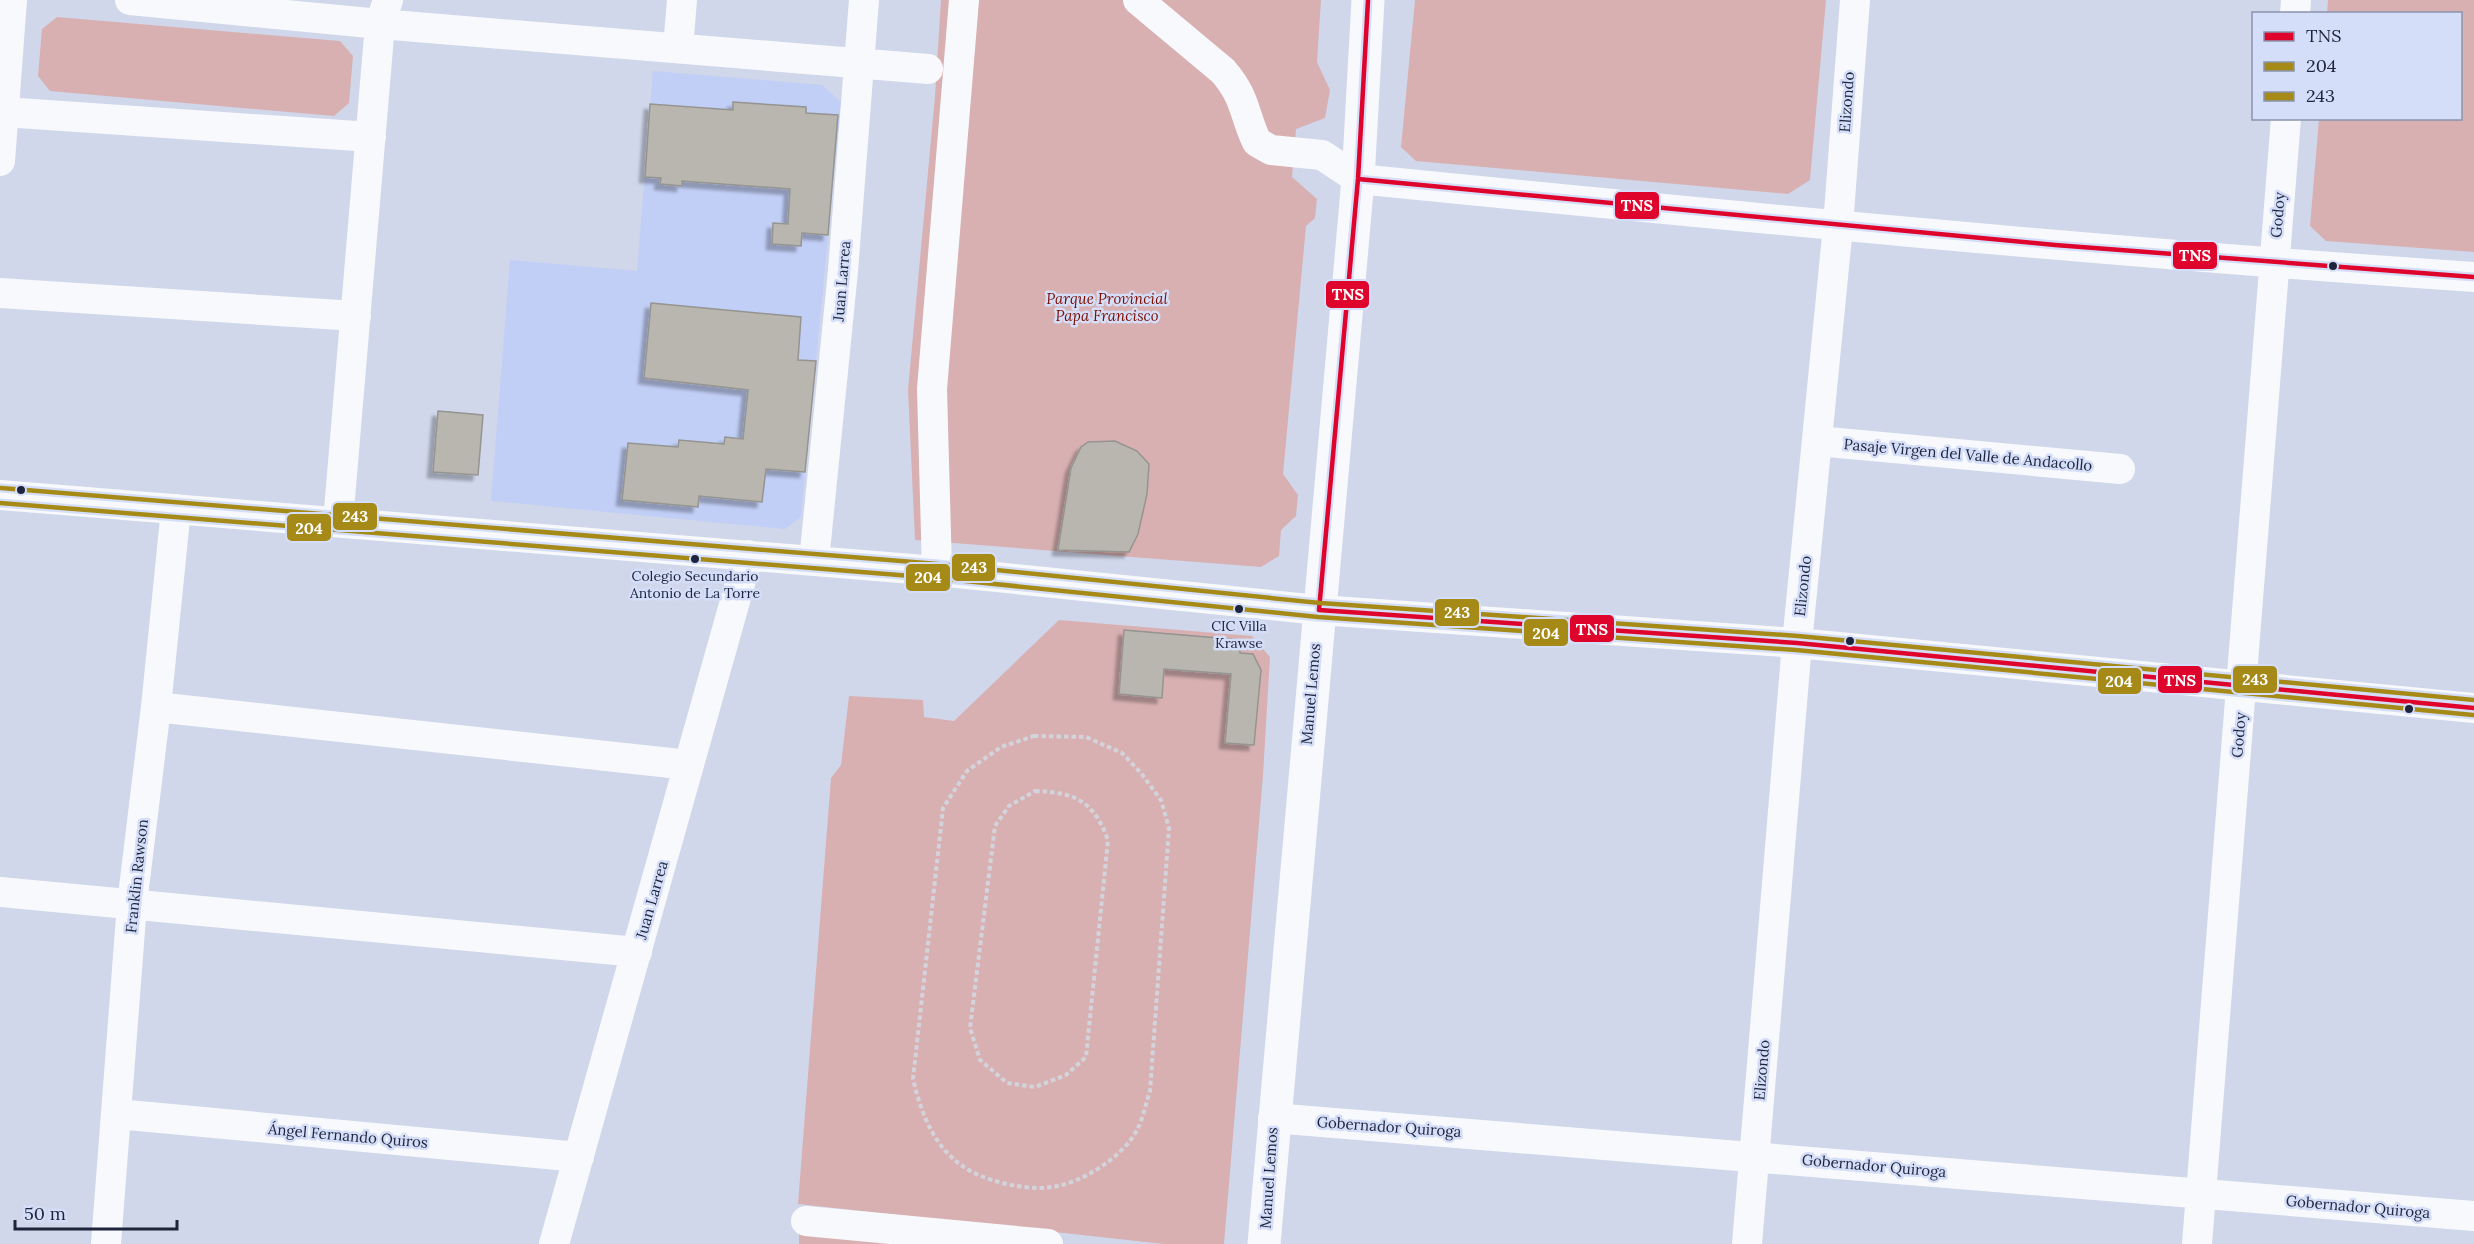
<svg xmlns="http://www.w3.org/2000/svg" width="2474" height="1244" font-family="Lora,serif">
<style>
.built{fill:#c1cef6}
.green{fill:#d8b0b2}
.building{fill:#b8b6ae;stroke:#959490;stroke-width:1.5;filter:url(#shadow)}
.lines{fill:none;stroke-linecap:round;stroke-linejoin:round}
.path{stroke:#d3d4db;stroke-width:4;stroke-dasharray:4.5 3;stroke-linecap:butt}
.minor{stroke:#f8f9fc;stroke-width:30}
.major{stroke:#f8f9fc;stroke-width:33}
.bus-1-casing{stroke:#d5def8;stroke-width:9}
.bus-2-casing{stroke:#d5def8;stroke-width:9}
.bus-3-casing{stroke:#d5def8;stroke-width:9}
.bus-1{stroke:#de042c;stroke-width:4.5}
.bus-2{stroke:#a58a18;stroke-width:4.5}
.bus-3{stroke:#a58a18;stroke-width:4.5}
.bus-dot{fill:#1d243c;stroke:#d5def8;stroke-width:2}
.labels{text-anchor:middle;stroke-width:5;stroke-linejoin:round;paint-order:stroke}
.bus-label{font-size:14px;fill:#1d243c;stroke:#d5def8}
.street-label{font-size:15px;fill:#1d243c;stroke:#d5def8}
.park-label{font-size:15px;font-style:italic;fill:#7c0d01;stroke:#d5def8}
.line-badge{stroke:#d5def8;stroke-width:2}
.badge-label{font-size:16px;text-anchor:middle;font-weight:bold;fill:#fff}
</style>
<defs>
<filter id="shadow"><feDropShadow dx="-5.5" dy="5.5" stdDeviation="1.5" flood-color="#0004"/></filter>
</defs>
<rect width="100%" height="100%" fill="#d0d7eb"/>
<path class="built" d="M653,71L822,85L841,102L801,517L785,529L491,501L510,260L637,271Z"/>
<path class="green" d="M941,0H1321L1317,62L1330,90L1325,118L1296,129L1292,177L1317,199L1315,218L1306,226L1283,474L1298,495L1296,516L1281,530L1279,556L1261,567L915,540L908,390L935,96Z
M1415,0H1826L1810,180L1788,194L1416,161L1401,147Z
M2328,0H2474V252L2326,241L2310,226L2319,119L2460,118V14L2327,13Z
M57,17L340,41L353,56L349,103L334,116L50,91L38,76L42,29Z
M1059,620L1252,636L1270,657L1263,775L1224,1244H1164L798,1204L831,778L841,765L849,696L923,700L924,717L954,721Z
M799,1230L940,1244H799Z"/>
<path class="building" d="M733,102L806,107V113L838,115L828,235L802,233L801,246L772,244L773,223L788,224L790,189L682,181V186L660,184L661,178L645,177L650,104L733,110Z
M651,303L801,317L798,360L816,361L805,472L766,469L762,502L699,496L698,507L622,500L628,443L678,447L679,440L724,444L725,437L743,439L748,390L644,378Z
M438,411L483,415L478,475L433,472Z
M1115,441L1137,451L1149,464L1147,494L1138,534L1129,552L1058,550L1071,468L1081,447L1088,442Z
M1124,630L1241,640L1240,653L1253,654L1261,670L1254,745L1225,743L1231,674L1164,669L1162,698L1119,694Z"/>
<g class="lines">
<path class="path" d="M1034,736L1086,737L1122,753L1141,773L1161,800L1169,828L1150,1091C1146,1103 1143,1119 1137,1130C1123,1157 1082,1183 1052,1187C1026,1191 982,1181 961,1165C933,1145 921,1112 913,1079L943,808L967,771L1001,747Z
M1035,791C1076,792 1094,802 1108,840L1086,1057L1066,1075L1035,1087L1007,1083L980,1060L970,1028L995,826L1009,806Z"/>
<path class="minor" d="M130,0L380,24L928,69
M1138,0L1223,71C1247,99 1243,113 1257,142L1271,150L1322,155L1358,179C1730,216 2101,252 2474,277
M2295,14L2296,0
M678,48L682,0
M4,112L371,137
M0,161L12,0
M0,293L356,316
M1817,441L2120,469
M0,495L937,571L1319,610L1797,643L2474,708
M338,522L380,24L388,0
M814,561L843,271L864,0
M937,571L932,389L964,0
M156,707L689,765
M0,892L637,952
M117,1114L579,1157
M1273,1118L2474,1216
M806,1221L1048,1244
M106,1244L132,904L156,707L176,509
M554,1244L748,555
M1747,1244L1797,643L1838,226L1855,0
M2197,1244L2286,118"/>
<path class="major" d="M1264,1244L1358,179L1368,0"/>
<g class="bus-1-casing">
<path id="bus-1" d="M1368,0L1358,179L1319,610L1797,643L2474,708
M1358,179L2055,245L2474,277"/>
</g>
<g class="bus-2-casing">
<path id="bus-2" d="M0,503L936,578L1318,617L1796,650L2473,715"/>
</g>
<g class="bus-3-casing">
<path id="bus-3" d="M1,488L938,564L1320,603L1798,636L2474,700"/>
</g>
<use href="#bus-1" class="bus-1"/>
<use href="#bus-2" class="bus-2"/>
<use href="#bus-3" class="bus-3"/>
</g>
<g class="bus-dot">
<circle cx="2333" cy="266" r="5"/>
<circle cx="21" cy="490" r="5"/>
<circle cx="695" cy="559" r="5"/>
<circle cx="1239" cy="609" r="5"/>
<circle cx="1850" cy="641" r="5"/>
<circle cx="2409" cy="709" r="5"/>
</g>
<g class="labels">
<g class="bus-label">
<text x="695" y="581">Colegio Secundario<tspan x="695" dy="17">Antonio de La Torre</tspan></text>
<text x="1239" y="631">CIC Villa<tspan x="1239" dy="17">Krawse</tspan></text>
</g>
<g class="street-label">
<text transform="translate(1847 102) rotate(-86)" y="5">Elizondo</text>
<text transform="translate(2278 215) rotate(-85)" y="5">Godoy</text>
<text transform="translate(842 281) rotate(-85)" y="5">Juan Larrea</text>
<text transform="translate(1968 455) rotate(5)" y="5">Pasaje Virgen del Valle de Andacollo</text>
<text transform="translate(1803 586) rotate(-84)" y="5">Elizondo</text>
<text transform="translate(1311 694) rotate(-85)" y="5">Manuel Lemos</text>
<text transform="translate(2239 735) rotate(-85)" y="5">Godoy</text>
<text transform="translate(137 876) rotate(-84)" y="5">Franklin Rawson</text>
<text transform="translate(652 900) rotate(-74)" y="5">Juan Larrea</text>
<text transform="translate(1762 1070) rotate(-85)" y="5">Elizondo</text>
<text transform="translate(1389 1127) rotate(4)" y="5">Gobernador Quiroga</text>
<text transform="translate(348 1136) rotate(5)" y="5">Ángel Fernando Quiros</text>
<text transform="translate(1874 1166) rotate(5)" y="5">Gobernador Quiroga</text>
<text transform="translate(1269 1178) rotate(-86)" y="5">Manuel Lemos</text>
<text transform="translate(2358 1207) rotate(5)" y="5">Gobernador Quiroga</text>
</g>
<g class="park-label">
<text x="1107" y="304">Parque Provincial<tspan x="1107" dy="17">Papa Francisco</tspan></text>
</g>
</g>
<g class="line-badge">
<rect x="1614" y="191" width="46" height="29" rx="6" fill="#de042c"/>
<rect x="2172" y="241" width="46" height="29" rx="6" fill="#de042c"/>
<rect x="1325" y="280" width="45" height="29" rx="6" fill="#de042c"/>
<rect x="332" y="502" width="46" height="29" rx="6" fill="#a58a18"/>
<rect x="286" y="513" width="46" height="29" rx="6" fill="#a58a18"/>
<rect x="951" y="553" width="45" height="29" rx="6" fill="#a58a18"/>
<rect x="905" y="563" width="46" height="29" rx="6" fill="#a58a18"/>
<rect x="1434" y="598" width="46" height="29" rx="6" fill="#a58a18"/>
<rect x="1569" y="614" width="46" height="29" rx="6" fill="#de042c"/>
<rect x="1523" y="618" width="46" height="29" rx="6" fill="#a58a18"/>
<rect x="2232" y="665" width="46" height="29" rx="6" fill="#a58a18"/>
<rect x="2157" y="665" width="46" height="29" rx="6" fill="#de042c"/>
<rect x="2097" y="667" width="45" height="28" rx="6" fill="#a58a18"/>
</g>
<g class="badge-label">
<text x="1637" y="211">TNS</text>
<text x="2195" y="261">TNS</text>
<text x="1348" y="300">TNS</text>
<text x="355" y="522">243</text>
<text x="309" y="534">204</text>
<text x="974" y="573">243</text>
<text x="928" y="583">204</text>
<text x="1457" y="618">243</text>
<text x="1592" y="635">TNS</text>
<text x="1546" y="639">204</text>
<text x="2255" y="685">243</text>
<text x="2180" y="686">TNS</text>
<text x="2119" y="687">204</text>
</g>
<rect x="2252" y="12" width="210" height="108" fill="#d5def8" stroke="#8b94ad" stroke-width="1.5"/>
<rect x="2264" y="32" width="30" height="9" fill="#de042c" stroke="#8b94ad" stroke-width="1.5"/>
<text x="2306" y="42" font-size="18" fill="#1d243c">TNS</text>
<rect x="2264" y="62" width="30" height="9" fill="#a58a18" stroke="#8b94ad" stroke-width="1.5"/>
<text x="2306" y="72" font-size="18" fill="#1d243c">204</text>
<rect x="2264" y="92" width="30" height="9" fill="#a58a18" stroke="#8b94ad" stroke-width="1.5"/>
<text x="2306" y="102" font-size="18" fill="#1d243c">243</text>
<path d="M15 1220v9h162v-9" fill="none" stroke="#1d243c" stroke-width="3"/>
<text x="24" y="1220" font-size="18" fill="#1d243c" stroke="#d5def8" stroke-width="4.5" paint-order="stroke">50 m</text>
</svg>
